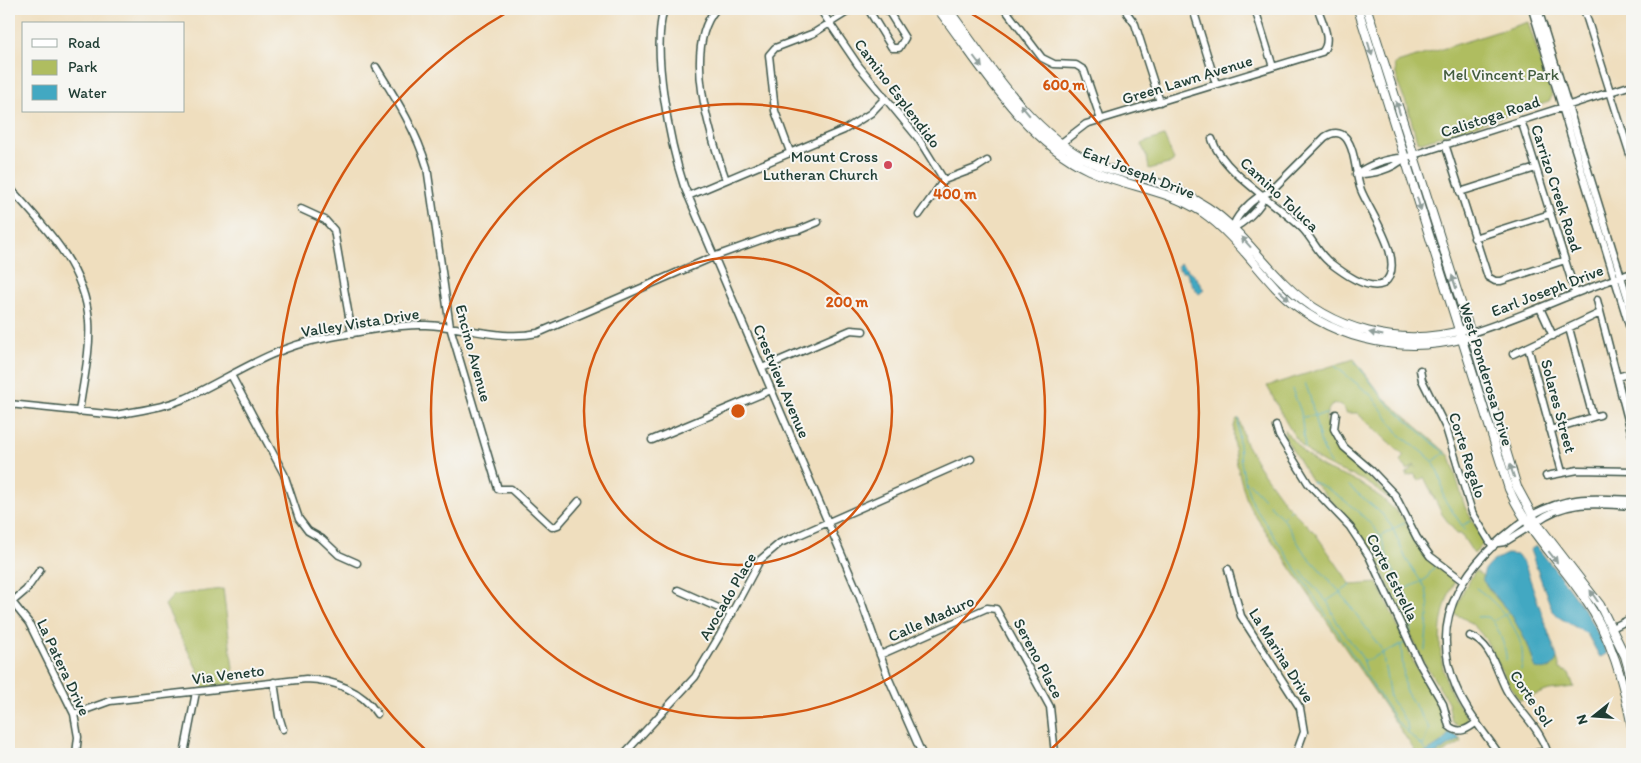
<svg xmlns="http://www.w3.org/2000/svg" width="1641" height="763" font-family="Itim,sans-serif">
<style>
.green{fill:#afbd60;stroke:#677d4a}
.water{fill:#42a8c2;stroke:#30727b}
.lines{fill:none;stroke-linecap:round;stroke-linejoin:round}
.stream{stroke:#42a8c2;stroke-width:1}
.minor-casing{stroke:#3e5549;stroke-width:9}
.major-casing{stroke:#3e5549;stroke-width:10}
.minor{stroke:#fff;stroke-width:6}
.major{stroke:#fff;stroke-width:8}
.oneway{fill:#8f9e9a}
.ring{fill:none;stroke:#d45610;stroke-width:2.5}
.poi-dot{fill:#d1495b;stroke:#f6f6f2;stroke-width:2}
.labels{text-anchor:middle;stroke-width:4;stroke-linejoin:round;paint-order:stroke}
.park-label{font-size:16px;fill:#435d3f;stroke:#f6f6f2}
.street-label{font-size:16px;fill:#1f3d34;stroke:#f6f6f2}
.poi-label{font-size:16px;fill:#1f3d34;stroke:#f6f6f2;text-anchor:end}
.centre{fill:#d45610;stroke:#f6f6f2;stroke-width:2.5}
.ring-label{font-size:15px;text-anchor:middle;font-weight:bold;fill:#d45610;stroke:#f6f6f2;stroke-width:4;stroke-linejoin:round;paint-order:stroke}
</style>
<rect width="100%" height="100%" fill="#f6f6f2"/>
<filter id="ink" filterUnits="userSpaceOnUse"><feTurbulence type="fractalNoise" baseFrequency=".02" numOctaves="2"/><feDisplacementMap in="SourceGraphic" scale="10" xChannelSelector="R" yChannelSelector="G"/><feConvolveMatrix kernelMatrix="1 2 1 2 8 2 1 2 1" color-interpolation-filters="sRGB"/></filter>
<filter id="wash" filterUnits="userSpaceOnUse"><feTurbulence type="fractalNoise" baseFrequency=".0096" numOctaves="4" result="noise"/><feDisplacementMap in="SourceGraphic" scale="20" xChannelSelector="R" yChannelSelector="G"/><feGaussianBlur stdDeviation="1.12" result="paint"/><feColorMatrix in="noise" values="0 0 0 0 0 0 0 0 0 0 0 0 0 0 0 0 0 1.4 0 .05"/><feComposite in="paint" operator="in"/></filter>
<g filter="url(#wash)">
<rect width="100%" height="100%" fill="#efdebe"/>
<path class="green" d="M1528,22L1552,96L1549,102L1422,142L1417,141L1407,105L1398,84L1394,64Z
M1164,136L1174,160L1172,163L1149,169L1147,157L1142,146L1143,143Z
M1354,359L1383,397L1450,456L1465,507L1483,539V544L1474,554L1461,534H1457L1442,514L1424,477L1419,481L1414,474L1407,476L1406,474L1414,466L1416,468L1414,465L1408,470L1400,461L1404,456L1357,413H1346C1344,405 1338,402 1331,406C1307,435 1379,481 1394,502C1383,494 1374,486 1362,480C1341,470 1322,466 1305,449C1288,431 1279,407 1267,386Z
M1237,419H1239L1245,442L1259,467L1285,503L1315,533L1351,585L1378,583L1416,667L1439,705L1444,727L1450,734L1459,737L1462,742L1441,754H1417L1250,508C1243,492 1226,433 1237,419Z
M1284,430L1304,453L1323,468L1358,482L1382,498L1404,519L1413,540L1427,559L1455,581C1438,614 1435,652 1449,687C1454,699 1461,708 1467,718L1463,726H1458L1452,722L1448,702L1423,661L1374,554L1346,516L1311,480L1285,438Z
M1475,571L1483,576C1486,592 1504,604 1513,617C1523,632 1530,649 1535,666L1550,669L1557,659L1560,669L1569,673L1574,687L1549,690L1524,699L1520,700C1496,672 1492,627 1454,614L1464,589Z
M223,589L235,684L202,688L197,669L165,605L174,595Z"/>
<path class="water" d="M1180,263L1195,276L1204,290L1199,294L1193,286L1186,272H1182L1177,267Z
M1536,546C1563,580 1591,613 1607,654L1600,657L1587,634L1560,618L1552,610L1530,550Z
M1507,554L1518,555L1526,568L1557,657C1556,668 1546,671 1536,669L1528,645L1512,616L1483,581C1481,566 1496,559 1507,554Z
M1449,733L1459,737V740L1435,754H1424L1444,741Z"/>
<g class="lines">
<path class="stream" d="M1355,362L1388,404L1447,455
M1335,366L1372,396L1399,434L1433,461L1441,479L1444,499L1465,530
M1305,383C1317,410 1314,441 1332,465
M1292,389L1301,412L1305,449
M1303,417L1327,414
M1239,419C1236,443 1243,484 1254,506L1397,722L1428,752
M1434,461L1444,453
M1312,482C1330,486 1367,517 1378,533C1384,541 1385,552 1389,561C1399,585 1419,603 1410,632
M1249,483L1285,521L1303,551L1340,592L1382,650L1390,698L1407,724L1408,732
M1349,486L1382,514L1392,527L1406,559L1426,589L1429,607L1425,650
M1283,517L1291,509
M1463,525L1471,521
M1381,536L1404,523
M1301,571L1328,603L1337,622L1363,659L1367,671
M1476,588C1500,605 1530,637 1521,670
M1406,589L1426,579L1434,567
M1327,601L1351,585
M1477,617C1481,617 1486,616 1489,618C1497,622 1508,653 1506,660
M1494,621L1509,612
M1401,645L1405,690L1429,728L1423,746
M1365,661L1407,642"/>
</g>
</g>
<g filter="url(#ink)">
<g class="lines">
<g class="minor-casing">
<path id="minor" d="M664,9C651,50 670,144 684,186L859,595L888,677L922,754
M716,9C682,49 710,135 726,180
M820,9L858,65L918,138L944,180L976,168L987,161
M868,9L892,48H899L905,38L887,9
M1005,9L1042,58L1054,64L1076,65L1084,70L1101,120
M1193,9L1216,84
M1255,9L1273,67
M1532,9L1632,335
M1538,9L1632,312
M1584,9L1632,161
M1127,13L1135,24L1160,102
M376,67C396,99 416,130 427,167L450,327L498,489H511L552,527L558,525L579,501
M1521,120L1575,292
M1212,139C1222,172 1278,204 1303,229C1313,240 1318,253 1329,262C1342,272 1367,291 1383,284C1409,265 1369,211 1361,190C1355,175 1356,151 1346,138C1340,131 1332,132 1325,137L1272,190C1267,194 1262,195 1258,197C1249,203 1234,218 1233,228
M1060,144L1086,124L1322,52C1333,41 1322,22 1318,9
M1445,144L1488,277L1495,281H1501L1565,260
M790,152L775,111L769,55L775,48L814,33L852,9
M1356,174C1369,165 1389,157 1404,158L1632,85
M1356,174C1372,175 1393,169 1404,158
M9,187C44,226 85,266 89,321C91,351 83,382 79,412
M1460,192L1536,168
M688,196L844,130L871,113L885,98
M301,209L325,220L334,230L352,334
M919,215L944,180
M1233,228C1243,224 1262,207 1264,196
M1474,238L1550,214
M1597,300L1632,435
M1540,308L1553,336
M1569,328L1593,417
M1471,333C1526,316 1577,290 1632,273
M1528,347L1562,472
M1513,354L1600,313
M762,368L851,330L863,331
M1420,370L1422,380L1446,428L1472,512L1493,547
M231,375L284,474L299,519L308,531L322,539L339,555L357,563
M1617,377L1632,373
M9,404L116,415C140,410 163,408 186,398C229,378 273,347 321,339C352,333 395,324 426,325C464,326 500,341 538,333L713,257L777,234L799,230L818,222
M1336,414L1334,429L1344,447L1372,471L1395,495L1417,538L1430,556L1463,581
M1276,426L1279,436L1308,483L1350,527L1369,556L1419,663L1443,704L1449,726C1459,735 1468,729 1477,722
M1550,430L1600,415
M652,440L771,390
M1546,476L1578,470L1632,471
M1532,515C1569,495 1592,498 1632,500
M1536,522C1566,499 1597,504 1632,506
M1498,543L1505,542L1529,527
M1228,569L1241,616L1300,708L1304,732L1296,754
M678,590L732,614
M9,598L29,623L74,714L78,737L76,754
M12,602L26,590L40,570
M1612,628L1632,618
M1470,636C1493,644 1497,675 1508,693C1523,715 1539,727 1548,754
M880,655L987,608L996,609L1050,707L1055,754
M274,682L279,716L283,729
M74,714L110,701L306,679C333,680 362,690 377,714
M184,754L196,692
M624,754L695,677L720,635L760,560L780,543L797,536L971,459
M1499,754C1484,732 1466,711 1456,687C1425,615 1470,559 1525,520
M1533,754L1546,750"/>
</g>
<g class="major-casing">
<path id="major" d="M938,9C981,65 1024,140 1089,170C1127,187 1167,189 1202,212C1231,232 1252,262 1276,288C1325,338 1398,356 1465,338
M948,9C988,63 1029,132 1091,162C1110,171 1129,174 1149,180C1170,186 1189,195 1207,207C1238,227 1259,259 1285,284C1332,331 1400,348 1463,330
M1358,9L1509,489C1527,531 1560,561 1585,599C1612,638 1623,681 1632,727
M1367,9L1469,328L1517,487L1536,522L1600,605L1625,656L1632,681"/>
</g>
<use href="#minor" class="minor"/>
<use href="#major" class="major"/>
</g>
<defs><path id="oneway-solid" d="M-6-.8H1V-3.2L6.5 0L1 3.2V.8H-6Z" transform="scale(1.25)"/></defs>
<g class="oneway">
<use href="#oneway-solid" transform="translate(1370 49) rotate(73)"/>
<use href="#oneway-solid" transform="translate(978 62) rotate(53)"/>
<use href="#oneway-solid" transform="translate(1398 108) rotate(-108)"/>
<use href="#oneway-solid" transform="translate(1025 110) rotate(-130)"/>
<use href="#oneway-solid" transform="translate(1419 204) rotate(73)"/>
<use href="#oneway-solid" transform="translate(1246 242) rotate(-132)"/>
<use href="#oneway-solid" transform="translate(1454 282) rotate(-108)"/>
<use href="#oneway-solid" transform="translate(1284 295) rotate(42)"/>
<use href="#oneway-solid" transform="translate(1376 334) rotate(-168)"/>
<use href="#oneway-solid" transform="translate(1512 471) rotate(-108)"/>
<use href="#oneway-solid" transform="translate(1553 557) rotate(52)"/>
<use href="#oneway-solid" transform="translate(1594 596) rotate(-124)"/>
</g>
</g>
<g class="ring">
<circle cx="738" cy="411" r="154"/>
<circle cx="738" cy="411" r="307"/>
<path d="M430 754A461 461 0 0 1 511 10M965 10A461 461 0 0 1 1046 754"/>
</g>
<circle class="poi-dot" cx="888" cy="165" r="5"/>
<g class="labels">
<g class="park-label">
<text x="1501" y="80">Mel Vincent Park</text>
</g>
<g class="street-label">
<text transform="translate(1187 79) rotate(-17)" y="6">Green Lawn Avenue</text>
<text transform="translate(898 93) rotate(53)" y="6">Camino Esplendido</text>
<text transform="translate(1490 116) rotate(-18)" y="6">Calistoga Road</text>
<text transform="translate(1139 172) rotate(21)" y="6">Earl Joseph Drive</text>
<text transform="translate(1557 188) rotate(72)" y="6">Carrizo Creek Road</text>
<text transform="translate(1280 194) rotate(43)" y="6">Camino Toluca</text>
<text transform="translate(1547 290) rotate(-21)" y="6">Earl Joseph Drive</text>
<text transform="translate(360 322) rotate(-9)" y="6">Valley Vista Drive</text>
<text transform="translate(474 353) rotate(75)" y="6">Encino Avenue</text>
<text transform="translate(1487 374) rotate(73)" y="6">West Ponderosa Drive</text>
<text transform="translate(782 381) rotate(67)" y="6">Crestview Avenue</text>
<text transform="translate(1559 406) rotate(75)" y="6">Solares Street</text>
<text transform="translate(1468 455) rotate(72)" y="6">Corte Regalo</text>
<text transform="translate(1393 577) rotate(63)" y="6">Corte Estrella</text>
<text transform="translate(727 596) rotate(-60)" y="6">Avocado Place</text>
<text transform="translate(931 618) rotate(-24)" y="6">Calle Maduro</text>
<text transform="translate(1282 655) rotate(58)" y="6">La Marina Drive</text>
<text transform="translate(1039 658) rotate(62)" y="6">Sereno Place</text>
<text transform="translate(64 667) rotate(65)" y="6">La Patera Drive</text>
<text transform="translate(228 674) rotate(-7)" y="6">Via Veneto</text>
<text transform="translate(1532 698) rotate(56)" y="6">Corte Sol</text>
</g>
<g class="poi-label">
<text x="878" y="162">Mount Cross<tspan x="878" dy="18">Lutheran Church</tspan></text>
</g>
</g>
<circle cx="738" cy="411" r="8" class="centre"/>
<g class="ring-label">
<text x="1064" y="90">600 m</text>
<text x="955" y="199">400 m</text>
<text x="847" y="307">200 m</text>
</g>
<rect width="1641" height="763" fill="none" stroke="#f6f6f2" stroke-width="30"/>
<rect x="22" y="22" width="162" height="90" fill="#f6f6f2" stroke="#a0aca6"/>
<rect x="32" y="39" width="25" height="8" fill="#ffffff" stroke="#a0aca6"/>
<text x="68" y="48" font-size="15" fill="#1f3d34">Road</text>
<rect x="32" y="60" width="25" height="15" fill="#afbd60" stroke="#a0aca6"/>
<text x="68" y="72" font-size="15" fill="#1f3d34">Park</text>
<rect x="32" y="85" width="25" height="15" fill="#42a8c2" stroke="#a0aca6"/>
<text x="68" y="98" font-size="15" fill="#1f3d34">Water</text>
<g transform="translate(1594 716) rotate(253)" stroke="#f6f6f2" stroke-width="4" paint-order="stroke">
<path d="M0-4L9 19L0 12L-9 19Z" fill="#1f3d34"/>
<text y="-8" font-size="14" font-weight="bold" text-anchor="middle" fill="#1f3d34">N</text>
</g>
</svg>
